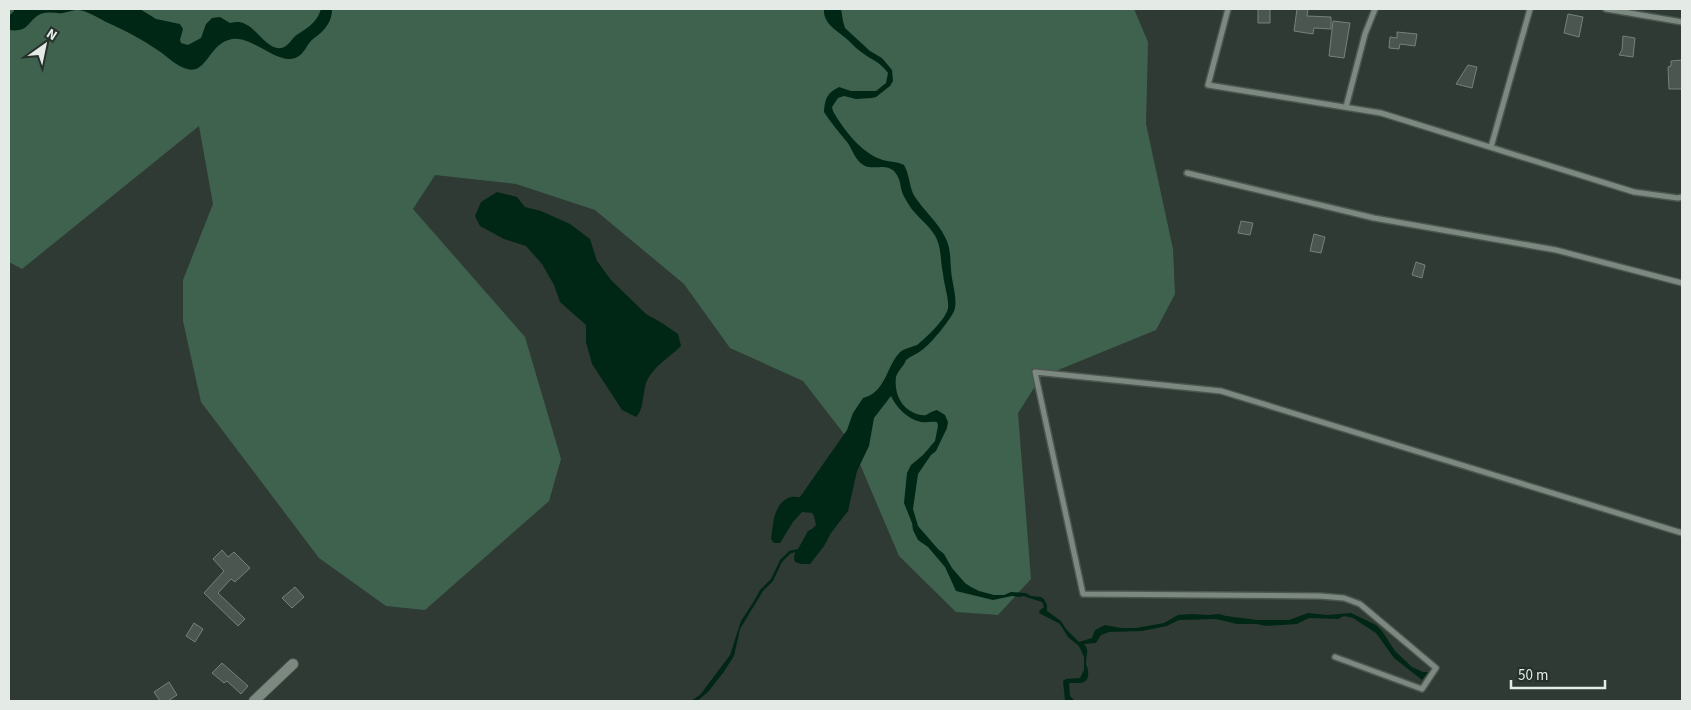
<svg xmlns="http://www.w3.org/2000/svg" width="1691" height="710" font-family="'Source Sans 3',sans-serif">
<style>
.green{fill:#3f624e}
.water{fill:#002715}
.building{fill:#4a564f;stroke:#758179}
.lines{fill:none;stroke-linecap:round;stroke-linejoin:round}
.lane-casing{stroke:#4c5650;stroke-width:8}
.street-casing{stroke:#4c5650;stroke-width:12}
.lane{stroke:#7c8981;stroke-width:5}
.street{stroke:#7c8981;stroke-width:10}
</style>
<rect width="100%" height="100%" fill="#2f3a34"/>
<path class="green" d="M9,9H1134L1148,42L1146,124L1173,249L1175,294L1156,330L1041,377L1018,413L1031,579L998,615L956,612L899,556L851,443L803,381L730,348L684,284L595,210L516,184L435,175L413,209L525,337L561,459L549,501L425,610L386,606L319,558L201,402L183,321V280L213,204L199,126L22,269L9,262Z"/>
<path class="water" d="M14,9H140L156,19L180,24L183,29L180,40L181,43L188,45L201,38L206,24L212,18L220,17L230,23C235,22 240,21 245,24C257,28 272,58 287,45C291,42 293,37 298,34C309,27 317,22 321,9H332C332,23 324,31 313,39C307,44 305,52 299,56C281,69 253,35 232,39C213,43 210,61 198,68C195,70 190,70 187,69C176,66 168,57 159,51C142,39 124,30 106,22C97,17 87,11 78,10C73,10 68,12 63,13C54,14 46,10 37,16C25,26 27,32 9,30V16L14,11Z
M824,9H841L843,21L845,28L870,51L882,58L892,70L893,81L890,86L876,97L872,98L856,99L844,96L838,98L832,107L833,111C843,129 861,152 880,159C888,162 896,161 904,165C910,175 909,188 915,197C924,211 938,222 945,237C951,248 950,258 951,270C952,283 957,296 955,308C954,316 930,345 922,350C917,354 911,356 906,360C904,366 898,370 896,377C894,392 900,407 914,413C917,414 922,416 926,415C930,413 932,411 937,410L945,415L948,422L947,428L936,451L931,455L918,474L913,509L918,526L938,549L944,554L952,568L965,583L971,587L979,591L994,595H1004L1011,592L1026,593L1031,596L1041,597L1044,599L1047,605V611L1061,621L1066,629L1079,642L1092,638L1095,630L1105,625L1121,628H1136L1164,623L1178,615L1191,614L1209,615L1219,614L1226,616L1258,620H1289L1308,613L1327,615L1351,613L1376,625L1382,631L1395,651L1412,667L1423,672H1428L1422,680L1394,658L1376,633L1353,618L1344,616L1338,619L1309,618L1297,624L1266,626L1257,624H1237L1216,619L1179,620L1167,626L1142,631L1109,632L1101,635L1096,643L1084,644C1090,651 1086,654 1086,663C1086,665 1088,668 1088,671C1090,685 1078,683 1069,683L1070,696L1075,701H1065L1063,681L1066,679L1080,678L1084,670V657L1079,646L1068,637L1060,624L1039,613L1040,610L1044,607L1042,602L1023,596L1019,597L1012,596L993,600L956,591L945,567L928,547L918,540L913,530L912,523L904,503L907,473L911,465L923,455L935,441L938,426L937,422C931,421 926,423 921,422C907,419 896,407 891,396L874,418L869,446L857,471L848,511L831,533L824,546L810,564H801L795,562L794,558L795,552L790,554L782,562L773,581L763,591L740,629L734,656L723,673L708,692L697,701H691L700,695L730,655L741,621L754,601L760,590L771,579L780,560L789,551L798,549L808,531L812,529L816,525L814,516L812,513L802,512L793,522L780,543H774L771,539C773,526 773,505 788,498C791,496 796,497 800,497L847,430L853,413L863,398C888,392 887,360 903,350C907,348 912,347 917,345C925,339 947,318 948,308C949,298 944,285 943,274C940,260 942,246 934,234C927,223 915,215 909,205C906,200 902,194 901,188C900,181 899,177 894,171C885,163 875,170 865,166C855,161 853,150 847,142C839,132 831,123 824,112C825,99 827,93 839,87L851,91H876L886,83L888,73C880,62 874,61 864,54C858,50 854,46 849,41C839,31 823,25 824,9Z
M497,192L517,197L525,207L541,211L570,224L590,239L597,261L611,280L646,314L662,323L678,334L681,346C670,357 658,363 649,377C641,389 646,407 636,417L622,410L592,364L586,342V325L560,302L554,285L542,264L526,246L504,239L480,226L475,216L481,202Z"/>
<path class="building" d="M1258,9H1270V23H1258Z
M1297,9H1308L1307,16L1331,17V29L1314,28L1313,34L1294,31Z
M1568,14L1583,17L1579,37L1564,33Z
M1333,21L1350,23L1344,58L1329,56Z
M1397,32L1417,34L1415,46L1400,44L1399,49L1389,48L1390,37L1397,38Z
M1623,36L1635,38L1633,57L1619,55L1622,50Z
M1682,60V89H1669L1668,67L1671,66V61Z
M1468,65L1477,67L1472,88L1456,84Z
M1241,221L1253,223L1250,235L1238,233Z
M1314,234L1325,237L1321,253L1310,251Z
M1416,262L1425,265L1422,278L1412,275Z
M222,550L228,557L234,552L250,568L235,582L231,579L218,593L245,619L238,626L204,593L224,571L213,559Z
M295,587L304,597L292,608L282,598Z
M194,623L203,629L195,642L186,636Z
M222,663L248,686L241,694L227,681L224,683L212,673Z
M169,682L177,695L168,701H160L154,692Z"/>
<g class="lines">
<g class="lane-casing">
<path id="lane" d="M1228,9L1208,85L1381,113L1634,192L1678,198L1682,197
M1606,9L1682,22
M1346,107L1365,34L1375,9
M1491,147L1530,9
M1187,173L1374,218L1556,250L1682,283
M1335,657L1422,689L1436,668L1360,604L1344,598L1320,596L1083,594L1035,372L1221,391L1682,533"/>
</g>
<g class="street-casing">
<path id="street" d="M254,701L293,664"/>
</g>
<use href="#lane" class="lane"/>
<use href="#street" class="street"/>
</g>
<rect width="1691" height="710" fill="none" stroke="#e4ebe7" stroke-width="20"/>
<g transform="translate(45 45) rotate(33)" stroke="#25302a" stroke-width="4" paint-order="stroke">
<path d="M0-4L9 19L0 12L-9 19Z" fill="#e4ebe7"/>
<text y="-8" font-size="14" font-weight="bold" text-anchor="middle" fill="#e4ebe7">N</text>
</g>
<path d="M1511 680v8h94v-8" fill="none" stroke="#e4ebe7" stroke-width="2.5"/>
<text x="1518" y="680" font-size="15" fill="#e4ebe7" stroke="#25302a" stroke-width="4" paint-order="stroke">50 m</text>
</svg>
